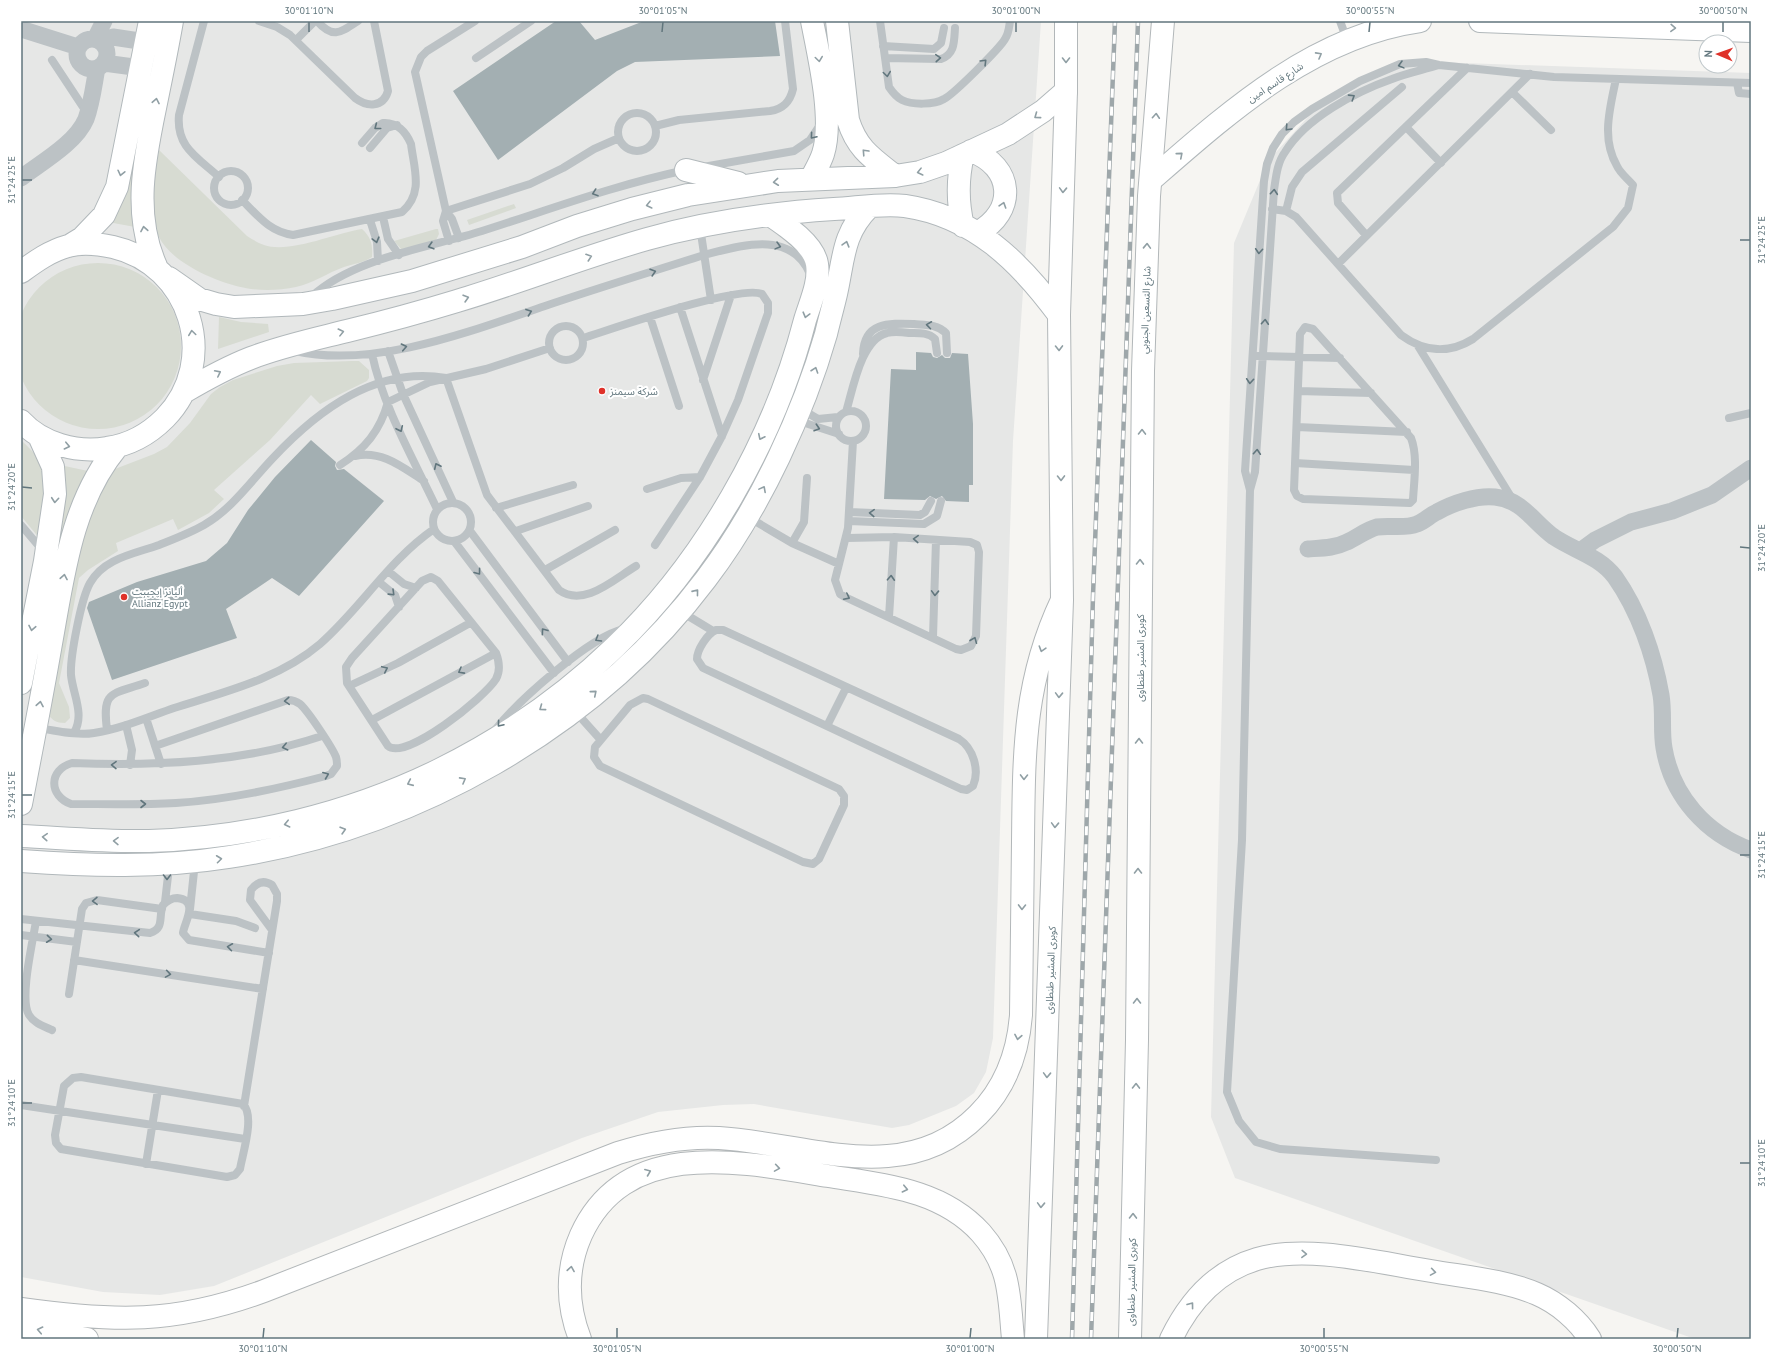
<svg xmlns="http://www.w3.org/2000/svg" width="1772" height="1360" font-family="'PT Sans','Noto Sans Arabic',sans-serif">
<style>
.built{fill:#e6e7e6}
.green{fill:#d7dbd2}
.building{fill:#a3afb2}
.lines{fill:none;stroke-linecap:round;stroke-linejoin:round}
.secondary-casing{stroke:#b1b8bb;stroke-width:24}
.highway-casing{stroke:#b2b7b9;stroke-width:24}
.lane{stroke:#bcc2c5;stroke-width:8}
.street{stroke:#bcc2c5;stroke-width:17}
.secondary{stroke:#fff;stroke-width:22}
.highway{stroke:#fff;stroke-width:22}
.rail-casing{stroke:#9ea7aa;stroke-width:4.5}
.rail{stroke:#fff;stroke-width:3;stroke-dasharray:9;stroke-linecap:butt}
.oneway{stroke:#909fa4}
.oneway2{stroke:#61767d}
.ticks{fill:none;stroke:#61767d;stroke-width:1.5}
.poi-dot{fill:#df3129;stroke:#fff;stroke-width:1.5}
.labels{text-anchor:middle;stroke-width:4;stroke-linejoin:round;paint-order:stroke}
.street-label{font-size:10px;fill:#61767d;stroke:#fff}
.poi-label{font-size:10px;fill:#61767d;stroke:#fff;text-anchor:start}
.neatline{fill:none;stroke:#61767d;stroke-width:1.5}
.ticks-label{font-size:10px;text-anchor:middle;fill:#61767d}
</style>
<rect width="100%" height="100%" fill="#f6f5f2"/>
<path class="built" d="M21,21H1041L1013,441L993,1038L986,1072L974,1093L956,1106L909,1125L892,1128L754,1104L723,1105L658,1112L582,1138L214,1286L160,1295L103,1292L21,1277Z
M1408,61L1751,73V1339H1695L1235,1178L1211,1117L1234,243L1268,161L1326,97Z"/>
<path class="green" d="M136,139L142,140L135,227L108,222Z
M159,150L247,236C252,239 258,243 264,245C289,254 335,233 362,229C371,237 373,245 372,257C363,263 353,264 344,267C327,273 314,283 296,287C282,290 266,291 251,289C222,285 172,264 159,237C146,210 155,178 159,150Z
M514,204L516,208L469,225L467,220Z
M436,229H438L439,234L436,240L402,250L394,241Z
M15 346a83 83 0 1 1 166 0a83 83 0 1 1-166 0Z
M219,317L241,322L268,324L269,332L218,349Z
M352,361H359L369,370V378L367,381L320,404L311,395L270,440L214,490L224,499L209,513L178,530L173,519L116,543L118,551L88,570L79,578L59,683L69,707L70,718L65,723C56,723 52,720 47,713L84,522L105,480L115,469L154,454L167,447L190,423L211,394L220,387L233,380L277,366L294,363Z
M21,440C26,445 32,450 36,456C51,477 43,515 40,539L21,516Z
M60,465L88,471L77,492L60,561L52,559Z"/>
<path class="building" d="M556,21H579L595,40L644,21H775L780,56L635,62L617,71L498,160L453,91Z
M916,352L931,353L933,357L937,358L942,355L945,358H950L952,353L968,354L973,424V485H969V502L946,501L942,496L936,499L930,496L925,500L884,499L891,369L916,370Z
M311,440L336,462L335,466L337,470L344,469L384,501L299,596L272,578L226,609L237,638L112,680L87,608L89,602L137,582L206,561L227,543L248,510L275,477Z"/>
<g class="lines">
<g class="secondary-casing">
<path id="secondary" d="M837,21L848,120C857,149 872,158 895,176
M1480,21L1751,31
M971,151C1014,166 1017,212 977,233
M963,155C957,180 957,201 963,226
M686,170L738,183
M811,179C815,171 820,163 823,154C834,120 819,57 812,21
M1151,180C1229,112 1313,36 1420,21
M69,246L82,238L104,215L117,187L150,21
M156,266C133,215 144,161 155,108C161,79 167,50 172,21
M21,272C36,261 50,251 68,246C82,242 99,244 113,247C190,265 221,360 165,418C149,434 130,445 107,448C77,453 42,444 21,421
M169,278L199,299L216,304L234,307L303,304L332,299L412,281L522,247L577,226L632,209L688,195L778,181L895,176L920,172L946,163L1008,134L1043,111L1066,91
M184,392C206,379 228,367 251,358C282,346 315,339 347,331C384,322 421,312 457,301C521,282 583,257 647,239C707,222 771,213 834,209C856,208 882,203 905,206C974,216 1020,262 1059,315
M21,683L45,561L55,494L53,467L39,436
M21,804C31,752 41,701 50,649C63,579 70,504 117,447
M21,836C63,838 106,842 149,841C249,838 349,814 439,770C504,738 563,697 615,647C704,562 774,440 805,320C810,303 820,282 817,264C814,244 785,225 770,215
M21,861C90,866 160,868 229,857C413,829 594,728 706,579C735,541 759,499 779,457C798,417 814,376 826,334C829,321 833,307 836,294C844,259 842,234 869,207"/>
</g>
<g class="highway-casing">
<path id="highway" d="M21,1309C114,1322 175,1324 264,1291L618,1153C650,1143 684,1136 719,1138C807,1143 905,1189 978,1115C1006,1087 1018,1053 1021,1015C1022,957 1022,900 1023,842C1024,755 1023,682 1062,600
M21,1326L87,1339
M580,1339C567,1305 566,1269 581,1235C626,1136 743,1162 828,1176C883,1185 941,1189 981,1233C1011,1267 1009,1297 1013,1339
M1036,1339L1062,600L1059,315L1066,91V21
M1130,1339L1137,1040L1143,371L1149,196L1163,21
M1171,1339C1189,1302 1216,1271 1257,1259C1308,1244 1379,1263 1431,1271C1466,1277 1505,1280 1537,1294C1558,1303 1578,1320 1590,1339"/>
</g>
<path class="lane" d="M204,21L179,115C176,147 197,157 219,177
M259,21L277,27L290,35L355,98C367,107 383,108 388,91L374,21
M317,21C333,39 340,33 358,21
M880,21L889,87C893,93 896,97 902,100C912,105 934,105 944,99C954,94 1000,48 1005,39C1009,33 1009,27 1010,21
M1340,21L1347,40
M296,40L315,21
M883,46L934,49L941,43L944,28
M476,58L531,21
M885,58L941,59C955,54 954,42 955,28
M52,60L87,113
M1737,83L1739,93L1751,94
M1512,92L1551,130
M618 132a19 19 0 1 1 38 0a19 19 0 1 1-38 0Z
M655,126L679,120L770,111C783,109 790,102 793,89L785,21
M1406,127L1441,163
M370,148L387,128L397,125
M703,167L794,151L810,140L820,125
M214 188a17 17 0 1 1 34 0a17 17 0 1 1-34 0Z
M242,200C258,216 270,232 293,235L402,212C424,193 414,169 411,144C406,132 397,122 383,123L375,128L362,143
M1272,209L1286,211L1296,217L1401,335C1424,352 1449,354 1473,339L1613,227L1628,208L1633,185C1628,179 1620,173 1617,166C1601,139 1610,108 1616,79
M446,211L530,184L563,168L594,149L619,138
M446,211L452,219L459,238
M1286,211L1292,187L1302,172L1402,87
M383,217L388,239L399,255
M370,220L377,242L378,261
M700,227L711,300
M1366,235L1338,203L1337,193L1467,68
M449,241L443,221L446,211L415,72L421,57L427,51L475,21
M1338,264L1530,74
M311,297C353,258 428,248 482,231C551,209 615,185 686,170
M680,307L722,436
M650,317L679,406
M549 343a17 17 0 1 1 34 0a17 17 0 1 1-34 0Z
M1305,327L1313,329L1411,438C1418,456 1414,481 1413,500L1410,503L1303,499L1297,496L1294,490L1300,334Z
M583,338C612,329 740,284 762,294L768,303V313L738,400L722,436L700,477L655,545
M1418,346L1513,500
M295,351C374,369 471,331 545,306C598,288 651,272 704,255C740,246 791,229 810,274
M388,351L403,394L453,502
M372,354C383,407 414,460 437,509
M863,354C864,322 888,323 914,324C925,325 937,324 946,333L947,353
M1258,356L1340,358
M446,378L487,495L559,590C584,608 614,579 636,566
M703,380L731,295
M1298,391L1371,393
M801,409L818,419L838,417
M836 426a15 15 0 1 1 30 0a15 15 0 1 1-30 0Z
M846,412C853,389 861,339 887,333C894,331 902,332 909,333C918,333 928,332 935,339L937,353
M1729,418L1751,413
M796,420L839,434
M1297,427L1407,432
M355,456C382,450 402,467 424,481
M1295,463L1414,470
M340,465C365,449 380,431 388,402L430,382L486,369L550,348
M647,489L681,478L700,477
M1250,490L1245,471L1264,181L1267,164L1273,148L1282,134L1294,122L1312,109L1360,81L1400,64L1426,62L1439,65L1554,77L1751,83
M433 522a19 19 0 1 1 38 0a19 19 0 1 1-38 0Z
M496,508L573,485
M849,512L920,515L925,512L931,501
M748,517L792,543L839,564
M849,521L924,524L937,516L941,501
M21,525L43,551
M470,531L568,662
M516,531L588,506
M847,538L894,537L970,542L977,545L979,552L976,636L971,646L961,650L956,649L845,597L840,594L835,580L848,528L853,441
M454,541L554,673
M792,543L804,522L807,478
M545,570L615,530
M388,571L404,584L416,588
M431,577L438,581L496,653C499,661 501,670 496,679C485,697 406,761 388,746L347,683L346,667L352,658L422,581Z
M379,582L395,595L399,607
M680,611L713,631
M889,617L894,537
M716,630H723L959,739C973,748 980,770 973,786L967,790L961,789L703,668L697,659C697,650 707,634 716,630Z
M933,637L936,540
M349,686L398,663L470,623
M643,698L648,699L839,789L844,796V805L819,859L813,864L803,862L600,766L594,757L595,747L630,705Z
M574,710L600,739
M146,718L161,764
M372,720L496,653
M126,725L132,750L130,765
M827,726L846,688
M37,728C55,730 75,736 94,733C121,729 148,717 174,708C224,692 279,679 320,644C361,608 389,560 434,529
M107,730C102,690 111,695 145,683
M495,730C518,701 589,637 624,629
M74,733C85,714 73,695 71,675C70,657 81,599 90,583C104,558 134,554 159,545C174,539 190,533 204,525C232,509 251,481 273,458C318,410 376,366 446,378
M155,746L288,700C292,700 296,701 300,704C308,711 332,747 336,757C337,760 337,763 337,766L331,774L326,776C277,789 227,800 176,803C141,805 106,804 71,804C49,796 48,770 72,763C156,766 241,763 322,736
M165,902L168,876L167,863
M190,909L195,862
M190,914L236,921L255,928
M21,919L150,933C165,928 158,917 163,905C167,901 171,898 177,898C200,900 184,923 183,933L189,940L269,953
M36,921C33,941 19,999 29,1015C34,1023 43,1026 52,1030
M21,935L77,942
M74,960L263,989
M69,994L82,909L86,903L97,900L162,909
M81,1077L243,1104C255,1116 243,1152 240,1169L235,1175L227,1177L61,1149L56,1143L55,1135L64,1086L73,1078Z
M21,1105L245,1139
M244,1106L277,901V894L272,885C264,880 257,882 251,890L250,900L272,930
M1436,1160L1280,1149L1256,1142L1239,1121L1227,1092L1242,840L1250,490L1255,472L1274,190C1276,177 1277,163 1285,152C1306,118 1355,92 1392,79C1407,73 1423,70 1439,65
M146,1164L158,1090"/>
<path class="street" d="M21,29L78,47
M95,39L104,21
M77 54a15 15 0 1 1 30 0a15 15 0 1 1-30 0Z
M101,42L113,37L146,42
M104,63L141,68
M21,178C42,162 76,143 86,119C92,103 94,84 97,68
M1308,549C1322,548 1335,548 1347,542C1358,537 1366,530 1377,527C1390,525 1405,529 1417,524C1425,521 1430,515 1437,512C1453,503 1477,495 1495,497C1523,500 1533,522 1554,537C1575,551 1599,556 1615,577C1639,611 1654,655 1661,695C1664,713 1661,731 1664,748C1672,796 1706,834 1751,850
M1580,551L1595,540L1631,522L1672,511L1712,495L1751,468"/>
<use href="#secondary" class="secondary"/>
<use href="#highway" class="highway"/>
<g class="rail-casing">
<path id="rail" d="M1072,1339L1093,596L1115,21
M1091,1339L1138,21"/>
</g>
<use href="#rail" class="rail"/>
</g>
<defs><path id="oneway-chevron" d="M-2-3.5L2.5 0L-2 3.5" fill="none" stroke-width="1.6" stroke-linecap="round" stroke-linejoin="round"/></defs>
<g class="oneway">
<use href="#oneway-chevron" transform="translate(1673 28) rotate(2)"/>
<use href="#oneway-chevron" transform="translate(1319 55) rotate(-29)"/>
<use href="#oneway-chevron" transform="translate(819 59) rotate(82)"/>
<use href="#oneway-chevron" transform="translate(1066 60) rotate(90)"/>
<use href="#oneway-chevron" transform="translate(156 101) rotate(-79)"/>
<use href="#oneway-chevron" transform="translate(1037 116) rotate(144)"/>
<use href="#oneway-chevron" transform="translate(1156 116) rotate(-86)"/>
<use href="#oneway-chevron" transform="translate(865 152) rotate(-133)"/>
<use href="#oneway-chevron" transform="translate(1180 155) rotate(-41)"/>
<use href="#oneway-chevron" transform="translate(920 172) rotate(166)"/>
<use href="#oneway-chevron" transform="translate(121 173) rotate(103)"/>
<use href="#oneway-chevron" transform="translate(776 182) rotate(174)"/>
<use href="#oneway-chevron" transform="translate(1063 190) rotate(92)"/>
<use href="#oneway-chevron" transform="translate(649 205) rotate(166)"/>
<use href="#oneway-chevron" transform="translate(1003 205) rotate(-72)"/>
<use href="#oneway-chevron" transform="translate(144 229) rotate(-100)"/>
<use href="#oneway-chevron" transform="translate(846 244) rotate(-74)"/>
<use href="#oneway-chevron" transform="translate(1147 246) rotate(-88)"/>
<use href="#oneway-chevron" transform="translate(589 257) rotate(-19)"/>
<use href="#oneway-chevron" transform="translate(466 298) rotate(-16)"/>
<use href="#oneway-chevron" transform="translate(806 315) rotate(105)"/>
<use href="#oneway-chevron" transform="translate(341 332) rotate(-14)"/>
<use href="#oneway-chevron" transform="translate(192 333) rotate(-98)"/>
<use href="#oneway-chevron" transform="translate(1059 348) rotate(89)"/>
<use href="#oneway-chevron" transform="translate(815 370) rotate(-71)"/>
<use href="#oneway-chevron" transform="translate(218 373) rotate(-27)"/>
<use href="#oneway-chevron" transform="translate(1142 432) rotate(-89)"/>
<use href="#oneway-chevron" transform="translate(761 437) rotate(116)"/>
<use href="#oneway-chevron" transform="translate(67 446) rotate(13)"/>
<use href="#oneway-chevron" transform="translate(1061 478) rotate(89)"/>
<use href="#oneway-chevron" transform="translate(763 489) rotate(-62)"/>
<use href="#oneway-chevron" transform="translate(55 500) rotate(95)"/>
<use href="#oneway-chevron" transform="translate(1140 562) rotate(-89)"/>
<use href="#oneway-chevron" transform="translate(64 577) rotate(-80)"/>
<use href="#oneway-chevron" transform="translate(696 592) rotate(-51)"/>
<use href="#oneway-chevron" transform="translate(32 628) rotate(101)"/>
<use href="#oneway-chevron" transform="translate(1042 649) rotate(107)"/>
<use href="#oneway-chevron" transform="translate(594 693) rotate(-40)"/>
<use href="#oneway-chevron" transform="translate(1059 695) rotate(92)"/>
<use href="#oneway-chevron" transform="translate(40 704) rotate(-80)"/>
<use href="#oneway-chevron" transform="translate(542 708) rotate(144)"/>
<use href="#oneway-chevron" transform="translate(1139 741) rotate(-90)"/>
<use href="#oneway-chevron" transform="translate(1024 777) rotate(91)"/>
<use href="#oneway-chevron" transform="translate(463 780) rotate(-29)"/>
<use href="#oneway-chevron" transform="translate(410 783) rotate(156)"/>
<use href="#oneway-chevron" transform="translate(287 824) rotate(167)"/>
<use href="#oneway-chevron" transform="translate(1055 825) rotate(92)"/>
<use href="#oneway-chevron" transform="translate(343 830) rotate(-16)"/>
<use href="#oneway-chevron" transform="translate(45 837) rotate(-176)"/>
<use href="#oneway-chevron" transform="translate(116 841) rotate(-179)"/>
<use href="#oneway-chevron" transform="translate(219 859) rotate(-7)"/>
<use href="#oneway-chevron" transform="translate(1138 871) rotate(-90)"/>
<use href="#oneway-chevron" transform="translate(1022 907) rotate(91)"/>
<use href="#oneway-chevron" transform="translate(1137 1001) rotate(-90)"/>
<use href="#oneway-chevron" transform="translate(1018 1037) rotate(100)"/>
<use href="#oneway-chevron" transform="translate(1047 1075) rotate(92)"/>
<use href="#oneway-chevron" transform="translate(1136 1086) rotate(-89)"/>
<use href="#oneway-chevron" transform="translate(777 1168) rotate(9)"/>
<use href="#oneway-chevron" transform="translate(648 1172) rotate(-22)"/>
<use href="#oneway-chevron" transform="translate(905 1189) rotate(13)"/>
<use href="#oneway-chevron" transform="translate(1041 1205) rotate(92)"/>
<use href="#oneway-chevron" transform="translate(1133 1216) rotate(-89)"/>
<use href="#oneway-chevron" transform="translate(1304 1254) rotate(2)"/>
<use href="#oneway-chevron" transform="translate(571 1269) rotate(-81)"/>
<use href="#oneway-chevron" transform="translate(1433 1272) rotate(9)"/>
<use href="#oneway-chevron" transform="translate(1191 1305) rotate(-53)"/>
<use href="#oneway-chevron" transform="translate(40 1330) rotate(-168)"/>
</g>
<g class="oneway2">
<use href="#oneway-chevron" transform="translate(938 58) rotate(-4)"/>
<use href="#oneway-chevron" transform="translate(984 62) rotate(-45)"/>
<use href="#oneway-chevron" transform="translate(1401 65) rotate(165)"/>
<use href="#oneway-chevron" transform="translate(887 74) rotate(82)"/>
<use href="#oneway-chevron" transform="translate(1352 97) rotate(-32)"/>
<use href="#oneway-chevron" transform="translate(377 127) rotate(142)"/>
<use href="#oneway-chevron" transform="translate(1288 128) rotate(133)"/>
<use href="#oneway-chevron" transform="translate(813 136) rotate(130)"/>
<use href="#oneway-chevron" transform="translate(1274 192) rotate(-85)"/>
<use href="#oneway-chevron" transform="translate(595 193) rotate(161)"/>
<use href="#oneway-chevron" transform="translate(376 240) rotate(75)"/>
<use href="#oneway-chevron" transform="translate(431 246) rotate(164)"/>
<use href="#oneway-chevron" transform="translate(778 246) rotate(15)"/>
<use href="#oneway-chevron" transform="translate(1259 251) rotate(94)"/>
<use href="#oneway-chevron" transform="translate(653 272) rotate(-17)"/>
<use href="#oneway-chevron" transform="translate(529 312) rotate(-20)"/>
<use href="#oneway-chevron" transform="translate(1265 322) rotate(-86)"/>
<use href="#oneway-chevron" transform="translate(929 325) rotate(-172)"/>
<use href="#oneway-chevron" transform="translate(404 347) rotate(-12)"/>
<use href="#oneway-chevron" transform="translate(1250 381) rotate(94)"/>
<use href="#oneway-chevron" transform="translate(817 428) rotate(18)"/>
<use href="#oneway-chevron" transform="translate(400 429) rotate(65)"/>
<use href="#oneway-chevron" transform="translate(1257 452) rotate(-86)"/>
<use href="#oneway-chevron" transform="translate(437 466) rotate(-115)"/>
<use href="#oneway-chevron" transform="translate(872 513) rotate(-177)"/>
<use href="#oneway-chevron" transform="translate(916 539) rotate(-177)"/>
<use href="#oneway-chevron" transform="translate(478 572) rotate(53)"/>
<use href="#oneway-chevron" transform="translate(891 578) rotate(-87)"/>
<use href="#oneway-chevron" transform="translate(392 593) rotate(44)"/>
<use href="#oneway-chevron" transform="translate(935 593) rotate(92)"/>
<use href="#oneway-chevron" transform="translate(847 597) rotate(27)"/>
<use href="#oneway-chevron" transform="translate(544 631) rotate(-126)"/>
<use href="#oneway-chevron" transform="translate(598 639) rotate(149)"/>
<use href="#oneway-chevron" transform="translate(974 640) rotate(-68)"/>
<use href="#oneway-chevron" transform="translate(385 669) rotate(-25)"/>
<use href="#oneway-chevron" transform="translate(461 671) rotate(151)"/>
<use href="#oneway-chevron" transform="translate(287 701) rotate(176)"/>
<use href="#oneway-chevron" transform="translate(500 724) rotate(130)"/>
<use href="#oneway-chevron" transform="translate(285 747) rotate(167)"/>
<use href="#oneway-chevron" transform="translate(114 765) rotate(-179)"/>
<use href="#oneway-chevron" transform="translate(326 775) rotate(-22)"/>
<use href="#oneway-chevron" transform="translate(143 804)"/>
<use href="#oneway-chevron" transform="translate(167 877) rotate(90)"/>
<use href="#oneway-chevron" transform="translate(95 901) rotate(179)"/>
<use href="#oneway-chevron" transform="translate(137 933) rotate(-175)"/>
<use href="#oneway-chevron" transform="translate(49 939) rotate(6)"/>
<use href="#oneway-chevron" transform="translate(230 947) rotate(-172)"/>
<use href="#oneway-chevron" transform="translate(168 974) rotate(9)"/>
</g>
<path class="ticks" d="M309,32V22M662,32L663,22M1016,32V22M1369,32L1370,22M1723,32V22M22,180H32M1740,240H1750M22,487L32,488M1740,547L1750,548M22,795H32M1740,855H1750M22,1103H32M1740,1163H1750M263,1338L264,1328M617,1338V1328M970,1338L971,1328M1324,1338V1328M1677,1338L1678,1328"/>
<g class="poi-dot">
<circle cx="602" cy="391" r="4"/>
<circle cx="124" cy="597" r="4"/>
</g>
<g class="labels">
<g class="street-label">
<text transform="translate(1275 82) rotate(-33)" y="4">شارع قاسم امين</text>
<text transform="translate(1145 310) rotate(-88)" y="4">شارع التسعين الجنوبي</text>
<text transform="translate(1140 658) rotate(-90)" y="4">كوبرى المشير طنطاوى</text>
<text transform="translate(1050 970) rotate(-88)" y="4">كوبرى المشير طنطاوى</text>
<text transform="translate(1131 1282) rotate(-89)" y="4">كوبرى المشير طنطاوى</text>
</g>
<g class="poi-label">
<text x="610" y="395">شركة سيمنز</text>
<text x="132" y="595">أليانز إيجيبت<tspan x="132" dy="12">Allianz Egypt</tspan></text>
</g>
</g>
<rect width="1772" height="1360" fill="none" stroke="#ffffff" stroke-width="44"/>
<g transform="translate(1718 54) rotate(272)"><circle r="19" fill="#ffffff" stroke="#c0c8cb"/>
<path d="M0-3L7 15L0 10L-7 15Z" fill="#df3129"/>
<text y="-6" font-size="11" font-weight="bold" text-anchor="middle" fill="#61767d">N</text>
</g>
<rect x="22" y="22" width="1728" height="1316" class="neatline"/>
<g class="ticks-label">
<text x="309" y="14">30°01'10"N</text>
<text x="663" y="14">30°01'05"N</text>
<text x="1016" y="14">30°01'00"N</text>
<text x="1370" y="14">30°00'55"N</text>
<text x="1723" y="14">30°00'50"N</text>
<text transform="translate(11 180) rotate(-90)" y="4">31°24'25"E</text>
<text transform="translate(1761 240) rotate(-90)" y="4">31°24'25"E</text>
<text transform="translate(11 487) rotate(-90)" y="4">31°24'20"E</text>
<text transform="translate(1761 548) rotate(-90)" y="4">31°24'20"E</text>
<text transform="translate(11 795) rotate(-90)" y="4">31°24'15"E</text>
<text transform="translate(1761 855) rotate(-90)" y="4">31°24'15"E</text>
<text transform="translate(11 1103) rotate(-90)" y="4">31°24'10"E</text>
<text transform="translate(1761 1163) rotate(-90)" y="4">31°24'10"E</text>
<text x="263" y="1352">30°01'10"N</text>
<text x="617" y="1352">30°01'05"N</text>
<text x="970" y="1352">30°01'00"N</text>
<text x="1324" y="1352">30°00'55"N</text>
<text x="1677" y="1352">30°00'50"N</text>
</g>
</svg>
